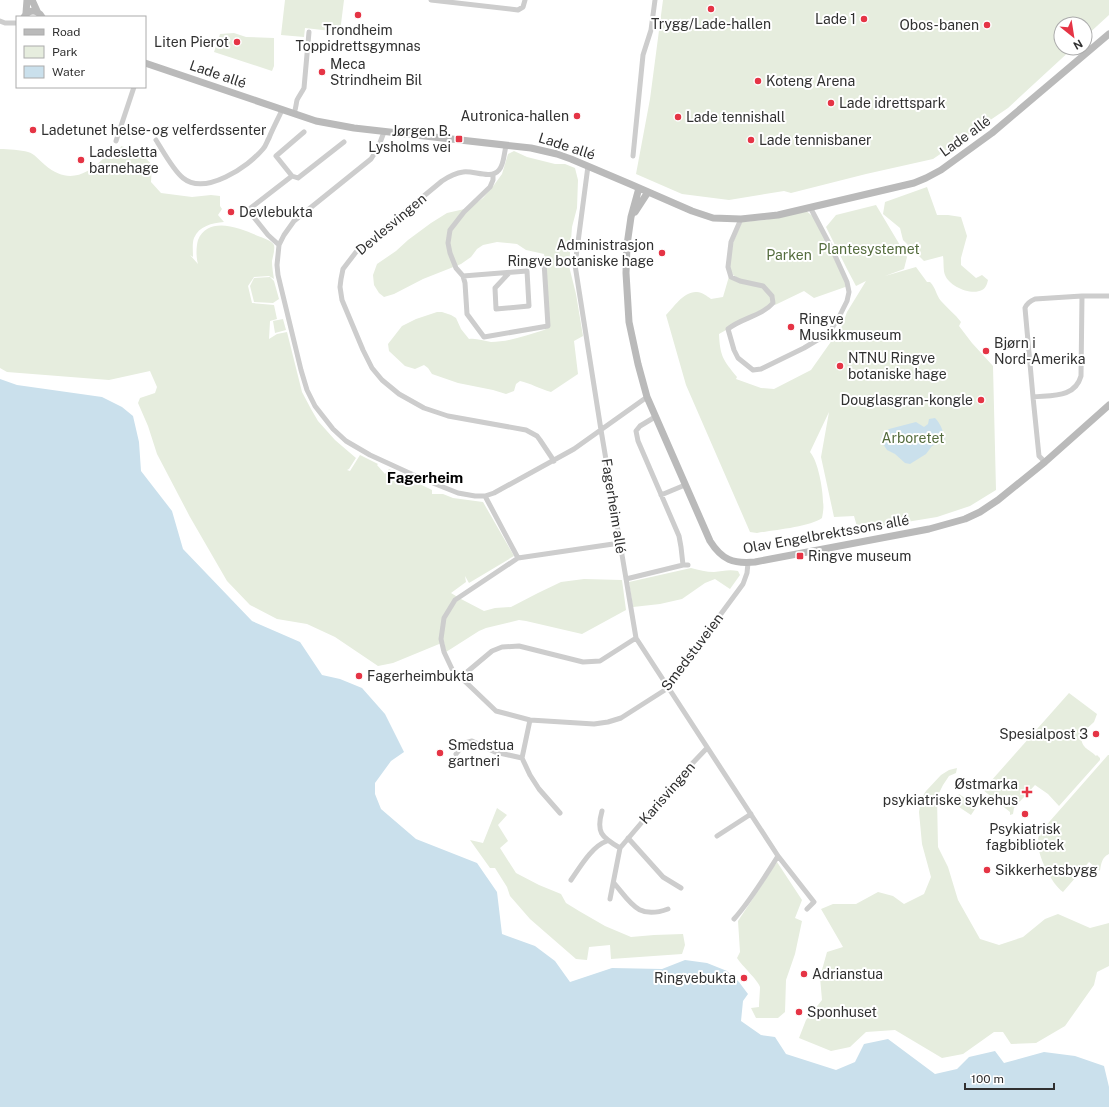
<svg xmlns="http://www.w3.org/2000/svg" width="1109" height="1107" font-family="'Public Sans',sans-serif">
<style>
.green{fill:#e6edde}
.water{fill:#cae0ec}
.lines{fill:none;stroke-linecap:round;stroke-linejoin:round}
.street{stroke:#cdcdcd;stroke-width:5}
.secondary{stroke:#bababa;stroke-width:7}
.poi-dot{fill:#e53445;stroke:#fff;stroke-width:1.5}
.labels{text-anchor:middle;stroke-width:4;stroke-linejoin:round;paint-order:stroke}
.poi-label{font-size:14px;fill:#303030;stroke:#fff;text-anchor:start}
.street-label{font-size:14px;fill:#303030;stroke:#fff}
.park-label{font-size:14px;fill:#546c3d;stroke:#fff}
.neighbourhood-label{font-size:15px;font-weight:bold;fill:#000;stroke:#fff}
</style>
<rect width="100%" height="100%" fill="#fff"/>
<path class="green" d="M285,0H344L340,32L305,28L304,37L281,35Z
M663,0H1109V15L1085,37V24H1061V48H1073L1008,108L933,159L866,174L791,193L784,191L729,200L682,194L636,174L650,99Z
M234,33L246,37L274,38V66L272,71L214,52L220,34Z
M121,146L140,152L152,165L151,182L161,193L192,197L211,195L220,196V206L222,209L218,215L224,222C212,223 199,226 194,238C192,243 193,251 193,257L190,255L198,264C196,257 196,247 198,240C208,215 241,228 258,236C263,238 271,240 274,245C275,250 273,256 272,261C272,267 273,273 274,279L269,276L254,277L248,286L252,303L274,305L277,319L270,321L269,339L277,334L287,332L302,392L311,409L318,421L335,440L356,458L349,469L347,470L350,471L360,455L378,464L377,465L385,474L389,469L432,490V494H443L453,498L483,502L514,556L469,583L465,576L466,582L451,593L461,599L484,611L495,608L511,607L538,593L561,582L584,579L622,580L626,610L582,634L526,621L519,620L486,628L479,631L446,652L444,642L393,663L378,666L335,637L307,624L277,619L250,605L227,581L190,517L157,454L148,426L138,403L140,398L155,393L157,387L150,371L109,380L7,372L0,368V149C8,149 21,150 28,152C34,153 40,161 45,165C67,184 86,176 104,158L117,157Z
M514,151L527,157L555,164H565L575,168L578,180L577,208L572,227L569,266L576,294L583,336L574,341L578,374L551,392C540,389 530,383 520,381L516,384L514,391L506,394L493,390L458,383L432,374L428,368L424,365L415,369L405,366L389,351L388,344L402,326L416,319L437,312H442L451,315L456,318L461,329L469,339C477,338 483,341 491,342C509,342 527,335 544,330L549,327L546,266L544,254L526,250L517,244L497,242L483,245L477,249L471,257L461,264L423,279L394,294L384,297L379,293L374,285L373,275L377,264L396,251L408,240L431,223L447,213L469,208L483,198L494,185L502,174L508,154Z
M927,187L937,215H948L961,217L967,236L961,258V265L976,278L982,275L988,280C987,284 986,288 982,290C971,296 949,286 945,275C943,270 944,262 943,256L924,261L903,240L900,228L883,214L885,202Z
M876,205L907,257L904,269L885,276L916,267L927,282H930C936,288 936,295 941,301C947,308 955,314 961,322L959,326L972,343L993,366L996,490L970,506L937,517L858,530L854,516L834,517L821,457L829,412L810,452C818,461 823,489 823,502C824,507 823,513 822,518C810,527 773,530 757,533L750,532L686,385L666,315C674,307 684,291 697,292C702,292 707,296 711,299L723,297L730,273L731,277L763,286L772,296L773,303L719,334C720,356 723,360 737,377L736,379L761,388L774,389L811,370L842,326L847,312L866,281L856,286L847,269L826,227L836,215Z
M805,210L815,218L848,286L814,298L804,291L775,305L774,295L764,285L741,280L733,275L729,267L733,243L742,222L765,220Z
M270,277L274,281L279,299L273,303L254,302L250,286L254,278Z
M283,319L286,330L275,333L273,321Z
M691,568C699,570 706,572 714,572C722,571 730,569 738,571L740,575L730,589L715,579L705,583L682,599L660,604L633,607L629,582Z
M1069,693L1097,714L1094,722L1081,734C1081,749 1088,748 1096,756L1097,755L1100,758V760L1059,806L1048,794L1035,785L1014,808L1013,814L1010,815V812L983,790Z
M1108,755H1109V854C1102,857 1101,864 1100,871L1089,862L1063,892C1051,883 1037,855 1038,841C1038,836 1040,833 1043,829Z
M957,768L956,773L949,776L943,785L937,797L938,847L948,867L958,900L980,939L999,945L1023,937L1045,919L1058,914L1090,928L1109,923V966L1097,972L1094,985L1065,1026L1036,1043L1011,1044L1003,1032H994L963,1054L942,1058L895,1030L866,1032L850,1047L831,1051L799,1038L806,1020L822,1000L820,977L827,952L843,947L821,909L833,904H856L878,892L893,896L904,904L924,894L931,877L922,844L919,812L921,799L926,791L941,775L949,770Z
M959,794L977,806L971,815L953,803Z
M497,808L507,815L498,825L508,841L500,848L516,873L539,885L561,894L566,903L579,911L605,926L631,937L654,935L683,934L685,945L682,954L611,959L610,945L589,947L587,960L576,959L530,919L510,896L507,887L495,868H490L470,840L483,843Z
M777,862L802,900L795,918L802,921L795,954L786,980L785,1012L778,1018H756L751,1008L759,1007C759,1003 760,991 760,987C758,980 742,966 737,958L740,952L738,921Z"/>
<path class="water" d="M0,379L17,385L102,397L122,407L133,416L139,442L141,471L172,511L183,549L252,621L300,642L322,675L340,679L362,688L385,714L404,752L391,761L375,783V794L381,809L416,839L477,863L497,892L502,934L535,946L555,961L570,982L612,968L662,969L685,960L707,963L727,971L739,982L748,994L743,1001L741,1021L761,1035L775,1037L786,1054L836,1070L855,1062L864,1044L888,1039L935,1074L957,1069L969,1057L995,1051L1004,1063L1044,1052L1075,1056L1104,1066L1109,1087V1107H0Z
M935,418C941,424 943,431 945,439L940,443L932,446L926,454L910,464L905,463L895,454L887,450L881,441L882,435L889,429L916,422L924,427L928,424L929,419Z"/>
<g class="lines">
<path class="street" d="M431,0L518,10L523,7L525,0
M0,21L5,23H17
M294,113C296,109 296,104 297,100C299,96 302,92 304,88L309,32
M384,132L378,148L371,159L294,221L284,235L279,245L277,265L278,275L301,370L307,390L315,406L333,429L346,441L370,455L418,477L458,493L475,496H485L494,493L574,449L647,397
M156,140C163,151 173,170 183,178C205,196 248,167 263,149C266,146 267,141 269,138C273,128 278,119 282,110
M116,141L134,87
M506,146C504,153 504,165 499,170C491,180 473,170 463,172C455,173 448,177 442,181L356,252L343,269L341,279L340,287L342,300L363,350L372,368L382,380L399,394L424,408L448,416L526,430L537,436L540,440L554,461
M633,156L643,55L651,30L655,0
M588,166L575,265L601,430L636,638L778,856L814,902L807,909
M493,175V180L490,187L464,212L450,230L448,243L450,253L456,268L463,276L465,283L467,314L484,337L548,326L544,262
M292,176L276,156L304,132
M741,219L731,242L728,267L731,277L740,281L763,286L772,296L773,303C762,316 741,318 728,329L734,350L738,358L753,370L761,369L804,348L829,333L839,317L847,301L849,292L847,282L832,249L810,207
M279,245L268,235L248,210L292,176L298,178L344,142
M463,276L527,271L529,306L496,309L495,288L509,273
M1082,296H1109
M1033,397L1025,308C1027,303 1030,301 1035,299L1082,296L1081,376C1075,398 1052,395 1033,397L1039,456L1045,462
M655,417L640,426L636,431L638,441L679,536L681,547L683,565
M661,495L685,485
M485,496L518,558
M620,543L518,558L455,600L444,618L441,639L444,652L452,669L496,711L530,720L594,724L608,722L621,718L668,688L673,680L698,645L743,584L747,573L748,563
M626,579L683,565H688
M461,677L492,651L502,647L519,646L583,662L600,661L636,638
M530,720L522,758L530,775L539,789L560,813
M456,754L465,743L472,741L495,752L522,758
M602,811C596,832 601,837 620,848
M717,836L751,814
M628,838L663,877L681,888
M571,880C580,867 592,846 607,841
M614,883C631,903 638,920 668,909
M610,899L620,848L688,768L707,748
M734,919C751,900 764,878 778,856"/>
<path class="secondary" d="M32,0L37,11
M26,13L27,0
M24,17C29,9 37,9 42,17
M145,63L316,121L354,128L531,148L557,154L571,159L630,184L692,211L713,218L741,219L778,215L914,183L926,178L941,170L992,133L1109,34
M639,188L631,217L627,245L626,273L629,322L638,364L647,397L710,541C722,560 733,564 755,562L929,529L965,519L980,512L998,500L1045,462L1109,405
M635,212L648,192"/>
</g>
<g class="poi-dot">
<circle cx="711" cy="9" r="4"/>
<circle cx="358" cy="15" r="4"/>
<circle cx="864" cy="19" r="4"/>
<circle cx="987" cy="25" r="4"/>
<circle cx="237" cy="42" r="4"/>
<circle cx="322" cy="72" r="4"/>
<circle cx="758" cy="81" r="4"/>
<circle cx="831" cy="103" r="4"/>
<circle cx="577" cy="116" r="4"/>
<circle cx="678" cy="117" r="4"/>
<circle cx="33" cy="130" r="4"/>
<rect x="455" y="135" width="8" height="8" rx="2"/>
<circle cx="751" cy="140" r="4"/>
<circle cx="81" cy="160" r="4"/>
<circle cx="231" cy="212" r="4"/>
<circle cx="662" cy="253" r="4"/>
<circle cx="791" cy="327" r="4"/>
<circle cx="986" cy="351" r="4"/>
<circle cx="840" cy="366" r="4"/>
<circle cx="981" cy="400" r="4"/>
<rect x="796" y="552" width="8" height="8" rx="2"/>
<circle cx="359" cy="676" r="4"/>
<circle cx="1096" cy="734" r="4"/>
<circle cx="440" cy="753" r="4"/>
<path d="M1025 786h4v4h4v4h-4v4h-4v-4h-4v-4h4z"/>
<circle cx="1025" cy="814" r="4"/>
<circle cx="987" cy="870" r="4"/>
<circle cx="804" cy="974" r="4"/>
<circle cx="744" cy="978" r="4"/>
<circle cx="799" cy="1012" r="4"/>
</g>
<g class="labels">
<g class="poi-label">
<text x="856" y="24" text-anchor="end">Lade 1</text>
<text x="711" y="29" text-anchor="middle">Trygg/Lade-hallen</text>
<text x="979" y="30" text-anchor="end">Obos-banen</text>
<text x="358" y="35" text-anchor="middle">Trondheim<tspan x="358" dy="16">Toppidrettsgymnas</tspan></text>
<text x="229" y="47" text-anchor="end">Liten Pierot</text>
<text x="330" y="69">Meca<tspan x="330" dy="16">Strindheim Bil</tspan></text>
<text x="766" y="86">Koteng Arena</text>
<text x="839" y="108">Lade idrettspark</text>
<text x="569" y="121" text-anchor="end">Autronica-hallen</text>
<text x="686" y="122">Lade tennishall</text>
<text x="41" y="135">Ladetunet helse- og velferdssenter</text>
<text x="451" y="136" text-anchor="end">Jørgen B.<tspan x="451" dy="16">Lysholms vei</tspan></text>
<text x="759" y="145">Lade tennisbaner</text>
<text x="89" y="157">Ladesletta<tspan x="89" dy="16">barnehage</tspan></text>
<text x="239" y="217">Devlebukta</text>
<text x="654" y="250" text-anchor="end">Administrasjon<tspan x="654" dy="16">Ringve botaniske hage</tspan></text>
<text x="799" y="324">Ringve<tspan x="799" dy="16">Musikkmuseum</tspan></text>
<text x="994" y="348">Bjørn i<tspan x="994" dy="16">Nord-Amerika</tspan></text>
<text x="848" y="363">NTNU Ringve<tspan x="848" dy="16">botaniske hage</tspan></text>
<text x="973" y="405" text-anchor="end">Douglasgran-kongle</text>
<text x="808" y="561">Ringve museum</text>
<text x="367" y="681">Fagerheimbukta</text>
<text x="1088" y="739" text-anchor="end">Spesialpost 3</text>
<text x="448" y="750">Smedstua<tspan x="448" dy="16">gartneri</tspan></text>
<text x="1018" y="789" text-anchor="end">Østmarka<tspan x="1018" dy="16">psykiatriske sykehus</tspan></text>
<text x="1025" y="834" text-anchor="middle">Psykiatrisk<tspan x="1025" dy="16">fagbibliotek</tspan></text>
<text x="995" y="875">Sikkerhetsbygg</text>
<text x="812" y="979">Adrianstua</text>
<text x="736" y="983" text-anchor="end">Ringvebukta</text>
<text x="807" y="1017">Sponhuset</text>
</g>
<g class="street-label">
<text transform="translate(218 74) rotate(19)" y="5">Lade allé</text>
<text transform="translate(965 136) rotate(-36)" y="5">Lade allé</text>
<text transform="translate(567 146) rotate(18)" y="5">Lade allé</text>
<text transform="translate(391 224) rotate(-40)" y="5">Devlesvingen</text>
<text transform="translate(614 506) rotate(81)" y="5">Fagerheim allé</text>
<text transform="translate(826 534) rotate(-10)" y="5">Olav Engelbrektssons allé</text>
<text transform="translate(692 652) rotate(-53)" y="5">Smedstuveien</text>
<text transform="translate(667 793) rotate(-49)" y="5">Karisvingen</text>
</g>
<g class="park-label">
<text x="869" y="254">Plantesystemet</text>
<text x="789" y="260">Parken</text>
<text x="913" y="443">Arboretet</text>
</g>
<g class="neighbourhood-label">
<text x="425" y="483">Fagerheim</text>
</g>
</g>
<rect x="16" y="16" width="130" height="72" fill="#ffffff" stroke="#acacac"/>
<rect x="24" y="29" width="20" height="6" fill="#bababa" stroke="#acacac"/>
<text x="52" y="36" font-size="12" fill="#303030">Road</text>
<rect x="24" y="46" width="20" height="12" fill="#e6edde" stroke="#acacac"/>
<text x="52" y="56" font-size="12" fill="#303030">Park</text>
<rect x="24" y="66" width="20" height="12" fill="#cae0ec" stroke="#acacac"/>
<text x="52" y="76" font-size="12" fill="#303030">Water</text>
<g transform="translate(1073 36) rotate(150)"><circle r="19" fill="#ffffff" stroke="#acacac"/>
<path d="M0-3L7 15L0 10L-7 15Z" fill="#e53445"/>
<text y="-6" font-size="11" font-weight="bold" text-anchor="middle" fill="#303030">N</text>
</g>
<path d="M965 1083v6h89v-6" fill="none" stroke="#303030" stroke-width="2"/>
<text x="971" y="1083" font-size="12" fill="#303030" stroke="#ffffff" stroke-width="3" paint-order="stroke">100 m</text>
</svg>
